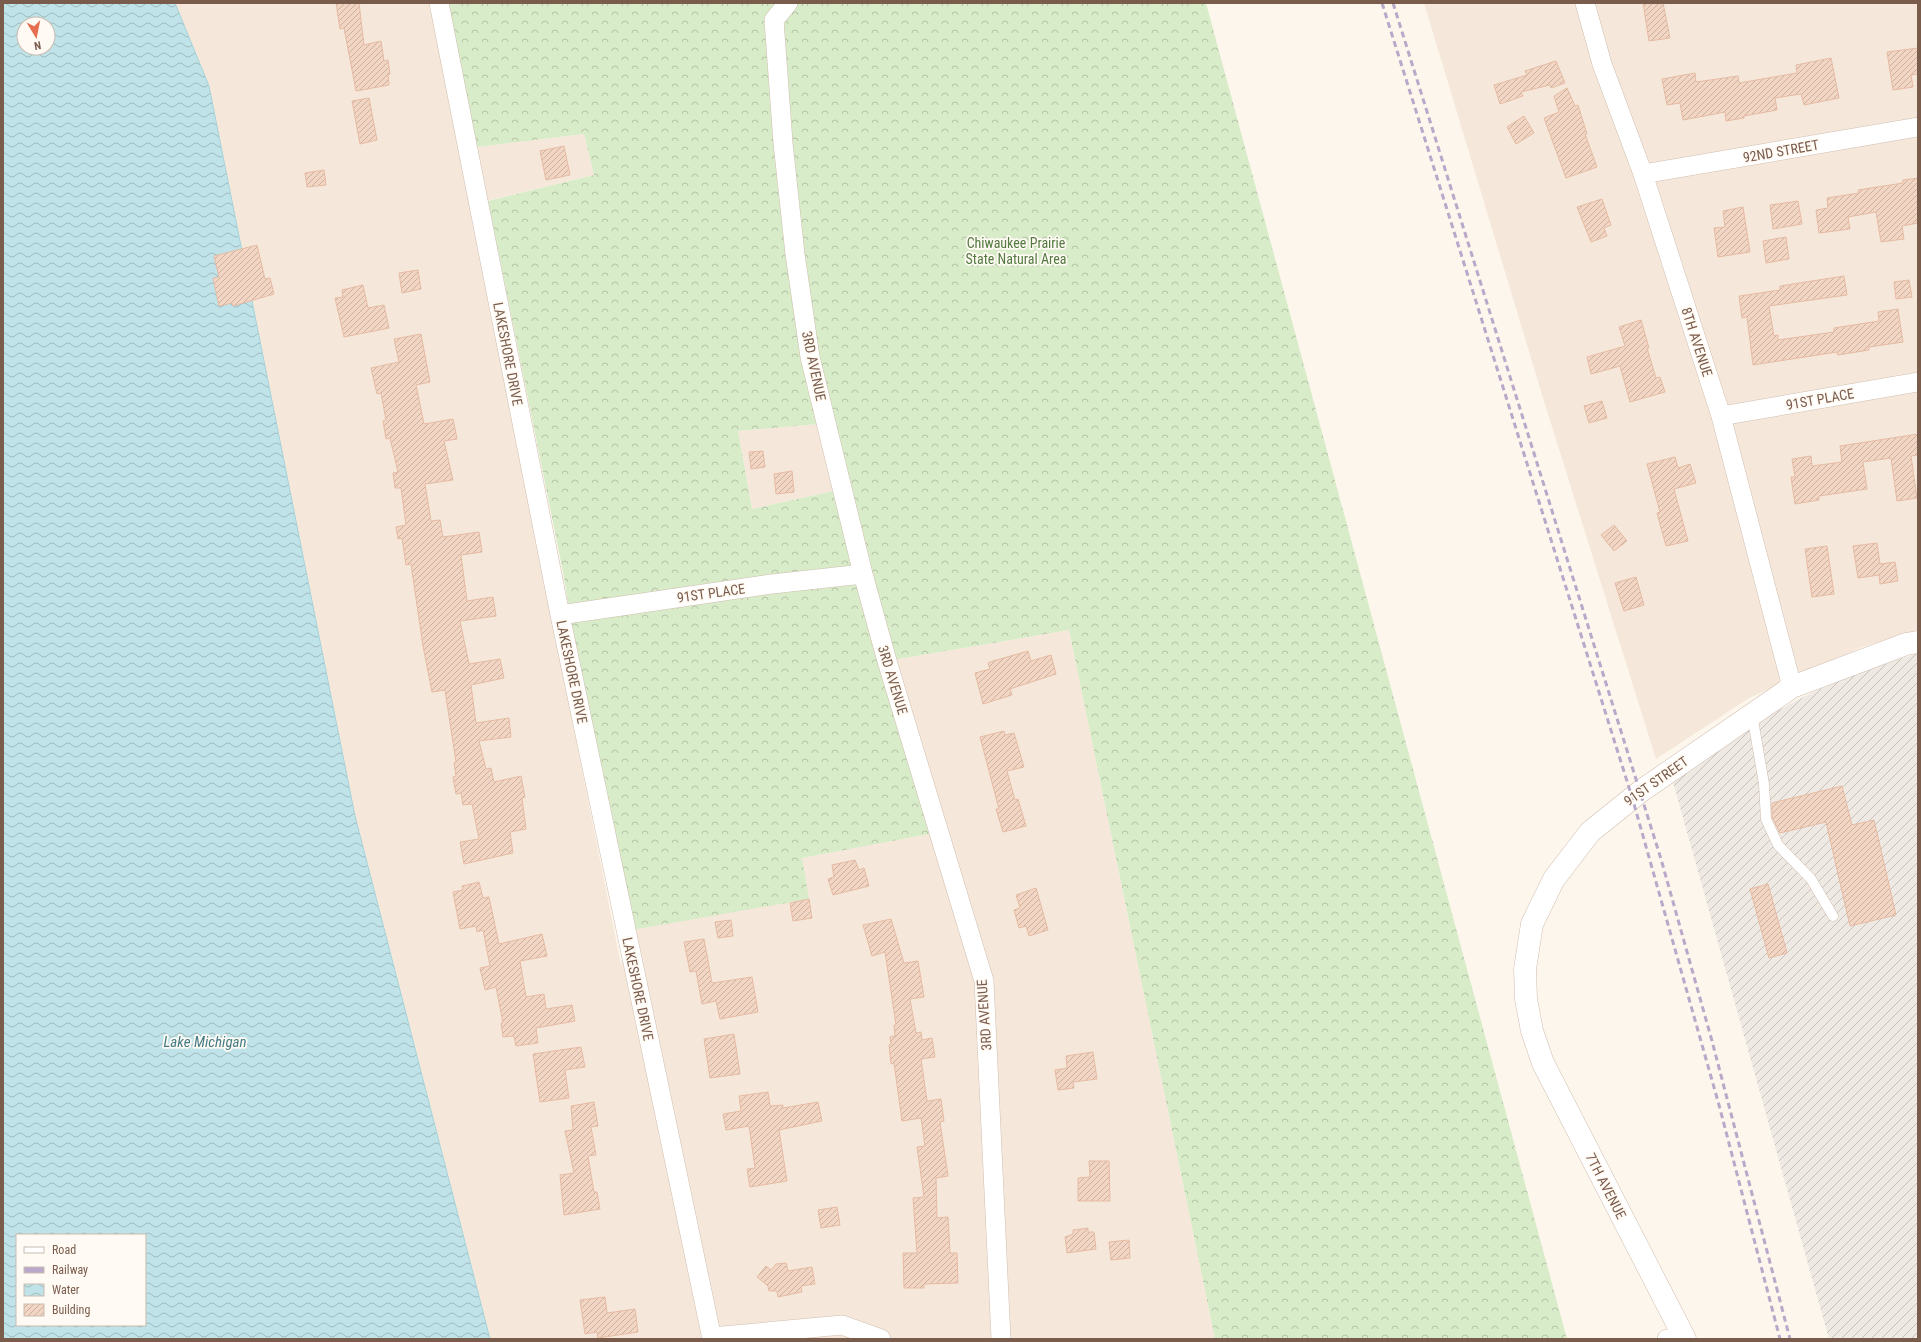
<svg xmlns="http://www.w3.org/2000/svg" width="1921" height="1342" font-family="'Roboto Condensed',sans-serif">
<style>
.residential{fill:#f5e8da}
.industrial{fill:url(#industrial-furrows)}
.forest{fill:url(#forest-crowns);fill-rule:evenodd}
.water{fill:url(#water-waves);stroke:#a5d3da;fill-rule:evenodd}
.building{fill:url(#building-hatch);stroke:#e6bba3}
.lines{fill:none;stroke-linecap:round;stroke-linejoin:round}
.service-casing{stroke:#d1beb0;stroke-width:11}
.minor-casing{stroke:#d1beb0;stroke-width:20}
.tertiary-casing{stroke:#d1beb0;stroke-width:23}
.service{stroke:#fff;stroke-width:10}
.minor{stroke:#fff;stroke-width:19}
.tertiary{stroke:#fff;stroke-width:22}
.rail{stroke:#b9a8c9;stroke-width:3;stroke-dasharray:6 4;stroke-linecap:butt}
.labels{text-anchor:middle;stroke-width:3.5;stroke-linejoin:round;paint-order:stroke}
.street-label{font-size:14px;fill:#7a5c4d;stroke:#fffaf3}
.park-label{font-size:14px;fill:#537a41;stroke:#fffaf3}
.water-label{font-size:15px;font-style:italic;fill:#437c86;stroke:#fffaf3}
</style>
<defs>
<pattern id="industrial-furrows" width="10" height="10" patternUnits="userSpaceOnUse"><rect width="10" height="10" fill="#efe9e4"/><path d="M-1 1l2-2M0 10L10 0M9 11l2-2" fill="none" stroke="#c7c0bb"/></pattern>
<pattern id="forest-crowns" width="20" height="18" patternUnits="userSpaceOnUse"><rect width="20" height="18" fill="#d8ecc9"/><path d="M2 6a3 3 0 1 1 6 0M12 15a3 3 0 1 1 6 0" fill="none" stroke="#b4c2a5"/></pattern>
<pattern id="water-waves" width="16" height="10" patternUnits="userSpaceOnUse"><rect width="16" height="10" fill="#bfe3e8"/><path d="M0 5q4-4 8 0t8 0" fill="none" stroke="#a0bbbe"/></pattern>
<pattern id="building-hatch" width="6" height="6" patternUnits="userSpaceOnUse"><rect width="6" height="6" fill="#f3d5c3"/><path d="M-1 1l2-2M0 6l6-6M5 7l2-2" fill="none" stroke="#cab0a1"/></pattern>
</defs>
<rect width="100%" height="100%" fill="#fdf6ec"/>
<path class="residential" d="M175,3H429L459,149L584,134L594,175L469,205L621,965L626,931L801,858L940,832L887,661L1069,630L1215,1339H490L355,816L209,86Z
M1424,3H1918V630L1862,647L1749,698L1656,759L1543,398Z
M819,424L834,491L752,509L738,431Z"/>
<path class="industrial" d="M1918,653V1339H1829L1673,782L1723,746L1777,711L1811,693L1860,672Z"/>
<path class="forest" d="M448,3H1206L1567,1339H1215L1069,630L887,661L940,832L802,858L809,899L626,931L562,567L488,201L594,175L584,134L477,147ZM819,424L834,491L752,509L738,431Z"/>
<path class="water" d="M3,3H175L209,86L355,816L490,1339H3ZM24,24H48V48H24ZM17,1235H145V1325H17Z"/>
<path class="building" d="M336,3H359L364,45L381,41L384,61L388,60L390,74L388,75L389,85L356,91L344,28L340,29Z
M1643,3H1663L1670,38L1649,41Z
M1918,48V74L1911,75L1913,87L1893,90L1887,52Z
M1831,58L1839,98L1804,105L1801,94L1775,98L1777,110L1744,116V118L1726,121L1725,112L1683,120L1680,103L1667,105L1662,79L1695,73L1696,82L1738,76L1739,83L1797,73L1796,65Z
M1556,61L1565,83L1551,88L1550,85L1521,92L1523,96L1500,104L1494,85L1527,75L1525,71Z
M1567,88L1575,106L1578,105L1587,134H1585L1597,167L1566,178L1544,118L1559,112L1554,96Z
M369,98L377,140L360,144L352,101Z
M1524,116L1534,133L1516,144L1507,127Z
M564,146L570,175L546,180L540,151Z
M324,170L326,185L307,187L305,173Z
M1918,178V223L1902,226L1904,239L1881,242L1876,212L1848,217L1850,229L1819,233L1816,210L1828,208L1827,198L1859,193L1858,190L1903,183V180Z
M1602,199L1611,225L1604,228L1607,236L1591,242L1577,207Z
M1798,201L1802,224L1773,229L1770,205Z
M1743,207L1750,252L1718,257L1714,228L1725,227L1723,211Z
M1786,237L1789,259L1766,263L1763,241Z
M257,245L265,279L270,278L274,294L233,306L232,303L219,306L213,278L219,277L214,256Z
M418,270L421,289L402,293L399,273Z
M1844,276L1847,295L1769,306L1774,336L1778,335V340L1834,332V328L1879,321L1878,312L1898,309L1903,342L1869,347V350L1838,355L1837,352L1753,365L1747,317L1742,318L1739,296L1780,290V286Z
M1909,280L1912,297L1896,299L1894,282Z
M363,285L368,308L384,305L389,328L344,337L335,298L343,297L342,290Z
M1641,320L1649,348H1647L1656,378L1660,377L1665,392L1630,402L1620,366L1591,374L1587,357L1625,346L1619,327Z
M421,334L430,382L416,385L424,424L453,419L457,439L444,441L453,480L425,484L431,521L440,520L443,537L479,532L482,552L461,555L467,601L493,597L496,616L460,621L469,664L500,659L504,678L471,685L476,723L509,718L511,737L479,741L486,769L491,768L494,782L521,776L525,797L522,798L526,829L510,832L513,853L464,864L460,842L479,839L472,804L463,805L461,793L456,794L453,777L456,776L454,763L456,762L445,690L432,692L423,646L411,564L406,565L402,538L398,539L396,527L406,525L401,488H395L393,473L398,472L390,438L386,439L383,421L386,420L381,393L377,394L371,368L399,362L394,339Z
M1602,401L1607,418L1589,423L1584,406Z
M1918,434V455L1911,456L1917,498L1897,501L1891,458L1863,462L1867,489L1819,496V500L1795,504L1791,477H1795L1792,459L1811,456L1812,466L1842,462L1840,446Z
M763,451L765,467L751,469L749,452Z
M1675,457L1678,468L1690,464L1696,483L1674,489L1688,541L1666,546L1657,513L1660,512L1647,464Z
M792,471L794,492L776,494L774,474Z
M1614,525L1627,541L1614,551L1601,535Z
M1877,543L1880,564L1895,562L1898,581L1880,584L1879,575L1858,578L1853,546Z
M1827,546L1834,594L1812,597L1805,549Z
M1636,577L1644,605L1624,611L1615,583Z
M1028,651L1031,661L1051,655L1056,674L1010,689L1012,695L983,704L975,673L990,669L988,663L993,661Z
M1004,731L1005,735L1014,733L1024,767L1007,771L1015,800L1018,799L1026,826L1003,832L996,809H999L980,737Z
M1842,786L1852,825L1874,820L1896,915L1850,926L1826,822L1780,833L1772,817V803Z
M855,860L859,870L864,868L869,886L833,895L828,879L834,877L832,865Z
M479,882L483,898L489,897L499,944L542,934L547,956L520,961L526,997L544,994L546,1009L572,1005L575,1021L536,1028L538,1043L516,1046L514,1036L503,1037L501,1023H503L496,987L485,990L480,968L490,966L483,930L477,932L476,926L460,929L453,892L463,890L462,886Z
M1768,884L1787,953L1769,958L1750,889Z
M1036,888L1048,930L1029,936L1026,926L1019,928L1014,910L1020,908L1016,895Z
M809,899L812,918L793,921L790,903Z
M891,919L904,963L918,961L924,997L910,999L916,1033L921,1032L922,1040L932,1038L935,1057L921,1059L927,1101L941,1099L944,1121L940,1122L948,1176L936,1178L937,1218L948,1217L950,1253H957L958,1283L924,1284V1288H904L903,1253H917L913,1198L924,1197L917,1147L925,1146L921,1118L902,1121L894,1063L891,1064L889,1045L891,1044L890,1037L895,1036L894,1025H896L885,952L872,956L863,925Z
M731,920L733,936L718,938L715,922Z
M704,939L712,983L752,977L758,1012L720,1019L716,1001L702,1004L696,971L690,972L684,942Z
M734,1034L740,1074L710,1078L704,1039Z
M581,1047L585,1067L565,1070L569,1098L540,1102L533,1054Z
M1093,1052L1097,1079L1073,1082L1074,1088L1058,1090L1055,1070L1067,1068L1066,1056Z
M768,1092L770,1106L783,1105V1108L818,1102L822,1121L779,1130L787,1181L750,1187L747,1169L755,1168L749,1126L726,1130L723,1114L741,1111L739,1096Z
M594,1102L598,1126L591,1127L596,1155L588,1156L594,1192H597L600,1209L564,1215L560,1175L574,1173L565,1131L573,1130L571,1106Z
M1089,1161H1109L1110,1201H1078V1178L1090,1177Z
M837,1207L840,1225L821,1228L818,1210Z
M1088,1228V1232H1094L1096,1249L1067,1253L1065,1237L1073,1234V1230Z
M1129,1240L1130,1258L1111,1260L1109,1242Z
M786,1263L788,1271L812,1267L815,1284L801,1286L802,1292L778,1297L777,1291H769L768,1286L757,1277L766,1266L771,1270L776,1264Z
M605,1297L607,1313L635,1309L638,1332L598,1338L597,1332L585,1334L580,1300Z"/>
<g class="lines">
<g class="service-casing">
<path id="service" d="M1752,714L1764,784L1766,819L1778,845L1811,879L1833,916"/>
</g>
<g class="minor-casing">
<path id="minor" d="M439,3L560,615L712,1339
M788,3L774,20L783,143L795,254L810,357L863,574L887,661L984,981L1001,1339
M1585,3L1602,64L1643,174L1721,416L1792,687
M1643,174L1918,127
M1721,416L1918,382
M560,615L772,584L863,574
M712,1337L842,1325L881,1339
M1667,1339L1683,1336"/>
</g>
<g class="tertiary-casing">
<path id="tertiary" d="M1685,1339L1543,1063L1532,1031L1526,999L1525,969L1532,924L1554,879L1590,832L1641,791L1792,687L1906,644L1918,642"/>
</g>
<use href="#service" class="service"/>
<use href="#minor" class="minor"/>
<use href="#tertiary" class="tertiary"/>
<path class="rail" d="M1382,3L1632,797L1719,1105L1780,1339
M1393,3L1661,859L1712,1041L1790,1339"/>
</g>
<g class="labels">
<g class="street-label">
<text transform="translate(1781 151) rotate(-10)" y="5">92ND STREET</text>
<text transform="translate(1697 342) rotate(72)" y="5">8TH AVENUE</text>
<text transform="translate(508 354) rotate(79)" y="5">LAKESHORE DRIVE</text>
<text transform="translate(814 366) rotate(78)" y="5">3RD AVENUE</text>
<text transform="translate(1820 399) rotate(-10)" y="5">91ST PLACE</text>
<text transform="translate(711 593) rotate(-8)" y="5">91ST PLACE</text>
<text transform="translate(572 672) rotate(78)" y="5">LAKESHORE DRIVE</text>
<text transform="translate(893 680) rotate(73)" y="5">3RD AVENUE</text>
<text transform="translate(1656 781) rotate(-35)" y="5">91ST STREET</text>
<text transform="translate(638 989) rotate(78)" y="5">LAKESHORE DRIVE</text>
<text transform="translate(984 1015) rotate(-94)" y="5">3RD AVENUE</text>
<text transform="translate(1606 1186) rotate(63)" y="5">7TH AVENUE</text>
</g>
<g class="park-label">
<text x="1016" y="248">Chiwaukee Prairie<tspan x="1016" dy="16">State Natural Area</tspan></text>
</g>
<g class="water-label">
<text x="205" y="1047">Lake Michigan</text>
</g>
</g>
<rect width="1921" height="1342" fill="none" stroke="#7a5c4d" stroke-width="8"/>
<rect x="16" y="1234" width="130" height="92" fill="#fffaf3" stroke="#cabbb1"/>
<rect x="24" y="1247" width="20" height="6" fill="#ffffff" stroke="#cabbb1"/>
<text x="52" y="1254" font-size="12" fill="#7a5c4d">Road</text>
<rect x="24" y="1267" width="20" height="6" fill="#b9a8c9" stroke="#cabbb1"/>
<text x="52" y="1274" font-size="12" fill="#7a5c4d">Railway</text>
<rect x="24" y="1284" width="20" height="12" fill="url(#water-waves)" stroke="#cabbb1"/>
<text x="52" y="1294" font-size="12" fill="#7a5c4d">Water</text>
<rect x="24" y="1304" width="20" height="12" fill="url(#building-hatch)" stroke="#cabbb1"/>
<text x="52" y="1314" font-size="12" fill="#7a5c4d">Building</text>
<g transform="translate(36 36) rotate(170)"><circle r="19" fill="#fffaf3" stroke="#cabbb1"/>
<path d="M0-3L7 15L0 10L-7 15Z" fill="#e76f51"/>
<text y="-6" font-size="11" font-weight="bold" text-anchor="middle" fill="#7a5c4d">N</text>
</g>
</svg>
